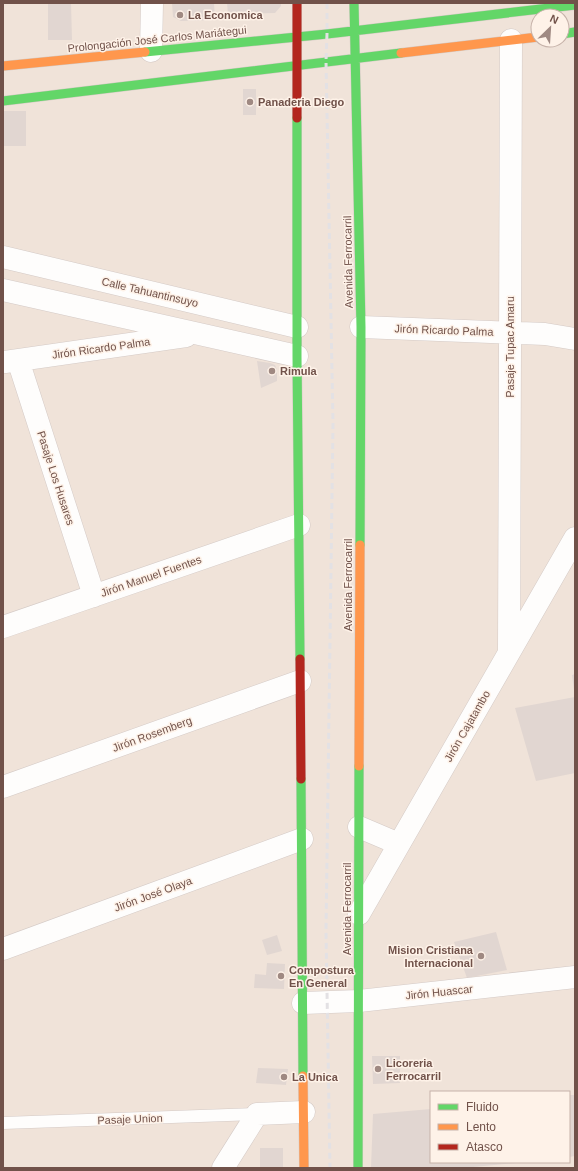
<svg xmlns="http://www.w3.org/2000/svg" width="578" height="1171" font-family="Helvetica,sans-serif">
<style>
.residential{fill:#f0e3d9;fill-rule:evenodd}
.building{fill:#e1d6d1}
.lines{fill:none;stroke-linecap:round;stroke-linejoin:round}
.lane-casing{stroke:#d4cac6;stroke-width:13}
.street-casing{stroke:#d4cac6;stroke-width:23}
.fast-casing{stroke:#d4cac5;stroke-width:10}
.slow-casing{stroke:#d4cac5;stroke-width:10}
.jam-casing{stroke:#d4cac5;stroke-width:10}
.lane{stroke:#fefdfc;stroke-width:12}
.street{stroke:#fefdfc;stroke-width:22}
.fast{stroke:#63d668;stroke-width:9}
.slow{stroke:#ff974d;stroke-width:9}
.jam{stroke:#b3261e;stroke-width:9}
.rail{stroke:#e3e1e4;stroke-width:3;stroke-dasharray:6 4;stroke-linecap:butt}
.poi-dot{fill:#9f8982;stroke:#fef2e8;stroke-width:1.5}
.labels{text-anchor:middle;stroke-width:3;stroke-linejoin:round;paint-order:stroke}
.poi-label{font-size:11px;font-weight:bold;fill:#71524a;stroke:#fef2e8;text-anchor:start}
.street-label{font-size:11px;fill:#71524a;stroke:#fef2e8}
</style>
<rect width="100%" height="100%" fill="#f5efe9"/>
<path class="residential" d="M3,3H575V1168H3ZM538,16H562V40H538ZM431,1092H569V1162H431Z"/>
<path class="building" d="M48,3H71L72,40H48Z
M172,3H214L215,20L181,21L173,17Z
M227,3H281V6L275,13L228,14Z
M243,89H256V115H243Z
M3,111H26V146H3Z
M257,361L270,363L275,365L277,370V381L261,388Z
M575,674V690H574L572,675Z
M575,697V773L536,781L515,708Z
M496,932L507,970L467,978L454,942Z
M277,935L282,951L267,955L262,940Z
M267,963L285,964L284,989L254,988L255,974L266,975Z
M372,1056H400V1083L373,1084Z
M258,1068L288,1069L286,1085L256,1083Z
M569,1095H575V1156L569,1157Z
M431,1109V1162L516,1163L463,1168H371L373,1114Z
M260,1148H283V1168H260Z"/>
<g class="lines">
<g class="lane-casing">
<path id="lane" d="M3,1123L257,1114"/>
</g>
<g class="street-casing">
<path id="street" d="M151,51L152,3
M3,257L297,327
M3,290L297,356
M361,327L545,334L575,339
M18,360L94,596
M5,362L186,336
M3,627L299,525
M509,653L511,40
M3,787L300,681
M359,827L399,844
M359,914L575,538
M3,949L302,839
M303,1003L359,1001L575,977
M223,1168L257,1114L304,1112"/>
</g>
<g class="fast-casing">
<path id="fast" d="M354,3L361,327L360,545
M562,34L575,32
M145,52L327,34L575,5
M3,101L401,53
M297,118V356L300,659
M301,779L303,1076
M358,1168L359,766"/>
</g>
<g class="slow-casing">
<path id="slow" d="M401,53L538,37
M3,66L145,52
M359,766L360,545
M303,1076L304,1168"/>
</g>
<g class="jam-casing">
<path id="jam" d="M297,3V118
M300,659L301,779"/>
</g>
<use href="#lane" class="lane"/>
<use href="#street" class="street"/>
<use href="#fast" class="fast"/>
<use href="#slow" class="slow"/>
<use href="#jam" class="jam"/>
<path class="rail" d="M327,3V34L326,61L333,423L326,931L330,1168"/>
</g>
<g class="poi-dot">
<circle cx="180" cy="15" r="4"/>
<circle cx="250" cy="102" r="4"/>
<circle cx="272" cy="371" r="4"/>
<circle cx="481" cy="956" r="4"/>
<circle cx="281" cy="976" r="4"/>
<circle cx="378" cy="1069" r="4"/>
<circle cx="284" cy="1077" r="4"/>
</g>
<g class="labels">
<g class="poi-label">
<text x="188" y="19">La Economica</text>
<text x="258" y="106">Panaderia Diego</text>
<text x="280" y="375">Rimula</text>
<text x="473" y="954" text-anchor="end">Mision Cristiana<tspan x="473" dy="13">Internacional</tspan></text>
<text x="289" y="974">Compostura<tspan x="289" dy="13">En General</tspan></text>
<text x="386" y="1067">Licoreria<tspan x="386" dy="13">Ferrocarril</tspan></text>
<text x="292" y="1081">La Unica</text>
</g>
<g class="street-label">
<text transform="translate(157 39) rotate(-6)" y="4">Prolongación José Carlos Mariátegui</text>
<text transform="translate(348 262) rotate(-91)" y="4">Avenida Ferrocarril</text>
<text transform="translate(150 292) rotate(13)" y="4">Calle Tahuantinsuyo</text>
<text transform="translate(444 330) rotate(2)" y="4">Jirón Ricardo Palma</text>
<text transform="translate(510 347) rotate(-90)" y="4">Pasaje Tupac Amaru</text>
<text transform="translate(101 348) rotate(-8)" y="4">Jirón Ricardo Palma</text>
<text transform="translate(56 478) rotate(72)" y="4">Pasaje Los Husares</text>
<text transform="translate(151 576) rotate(-19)" y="4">Jirón Manuel Fuentes</text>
<text transform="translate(348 585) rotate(-90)" y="4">Avenida Ferrocarril</text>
<text transform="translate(467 726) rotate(-60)" y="4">Jirón Cajatambo</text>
<text transform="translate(152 734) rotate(-20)" y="4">Jirón Rosemberg</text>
<text transform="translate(153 894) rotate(-20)" y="4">Jirón José Olaya</text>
<text transform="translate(347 909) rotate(-90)" y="4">Avenida Ferrocarril</text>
<text transform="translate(439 992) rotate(-6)" y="4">Jirón Huascar</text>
<text transform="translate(130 1119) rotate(-2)" y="4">Pasaje Union</text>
</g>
</g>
<rect width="578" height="1171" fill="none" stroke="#71524a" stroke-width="8"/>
<rect x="430" y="1091" width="140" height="72" fill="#fef2e8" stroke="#c6b2a9"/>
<rect x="438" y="1104" width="20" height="6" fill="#63d668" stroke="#c6b2a9"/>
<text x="466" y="1111" font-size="12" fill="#71524a">Fluido</text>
<rect x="438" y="1124" width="20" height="6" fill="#ff974d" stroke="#c6b2a9"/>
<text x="466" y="1131" font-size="12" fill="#71524a">Lento</text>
<rect x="438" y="1144" width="20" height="6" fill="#b3261e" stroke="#c6b2a9"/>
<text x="466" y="1151" font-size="12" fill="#71524a">Atasco</text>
<g transform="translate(550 28) rotate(25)"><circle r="19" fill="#fef2e8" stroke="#c6b2a9"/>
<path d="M0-3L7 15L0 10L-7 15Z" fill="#9f8982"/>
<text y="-6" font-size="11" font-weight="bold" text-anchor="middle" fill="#71524a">N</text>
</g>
</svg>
